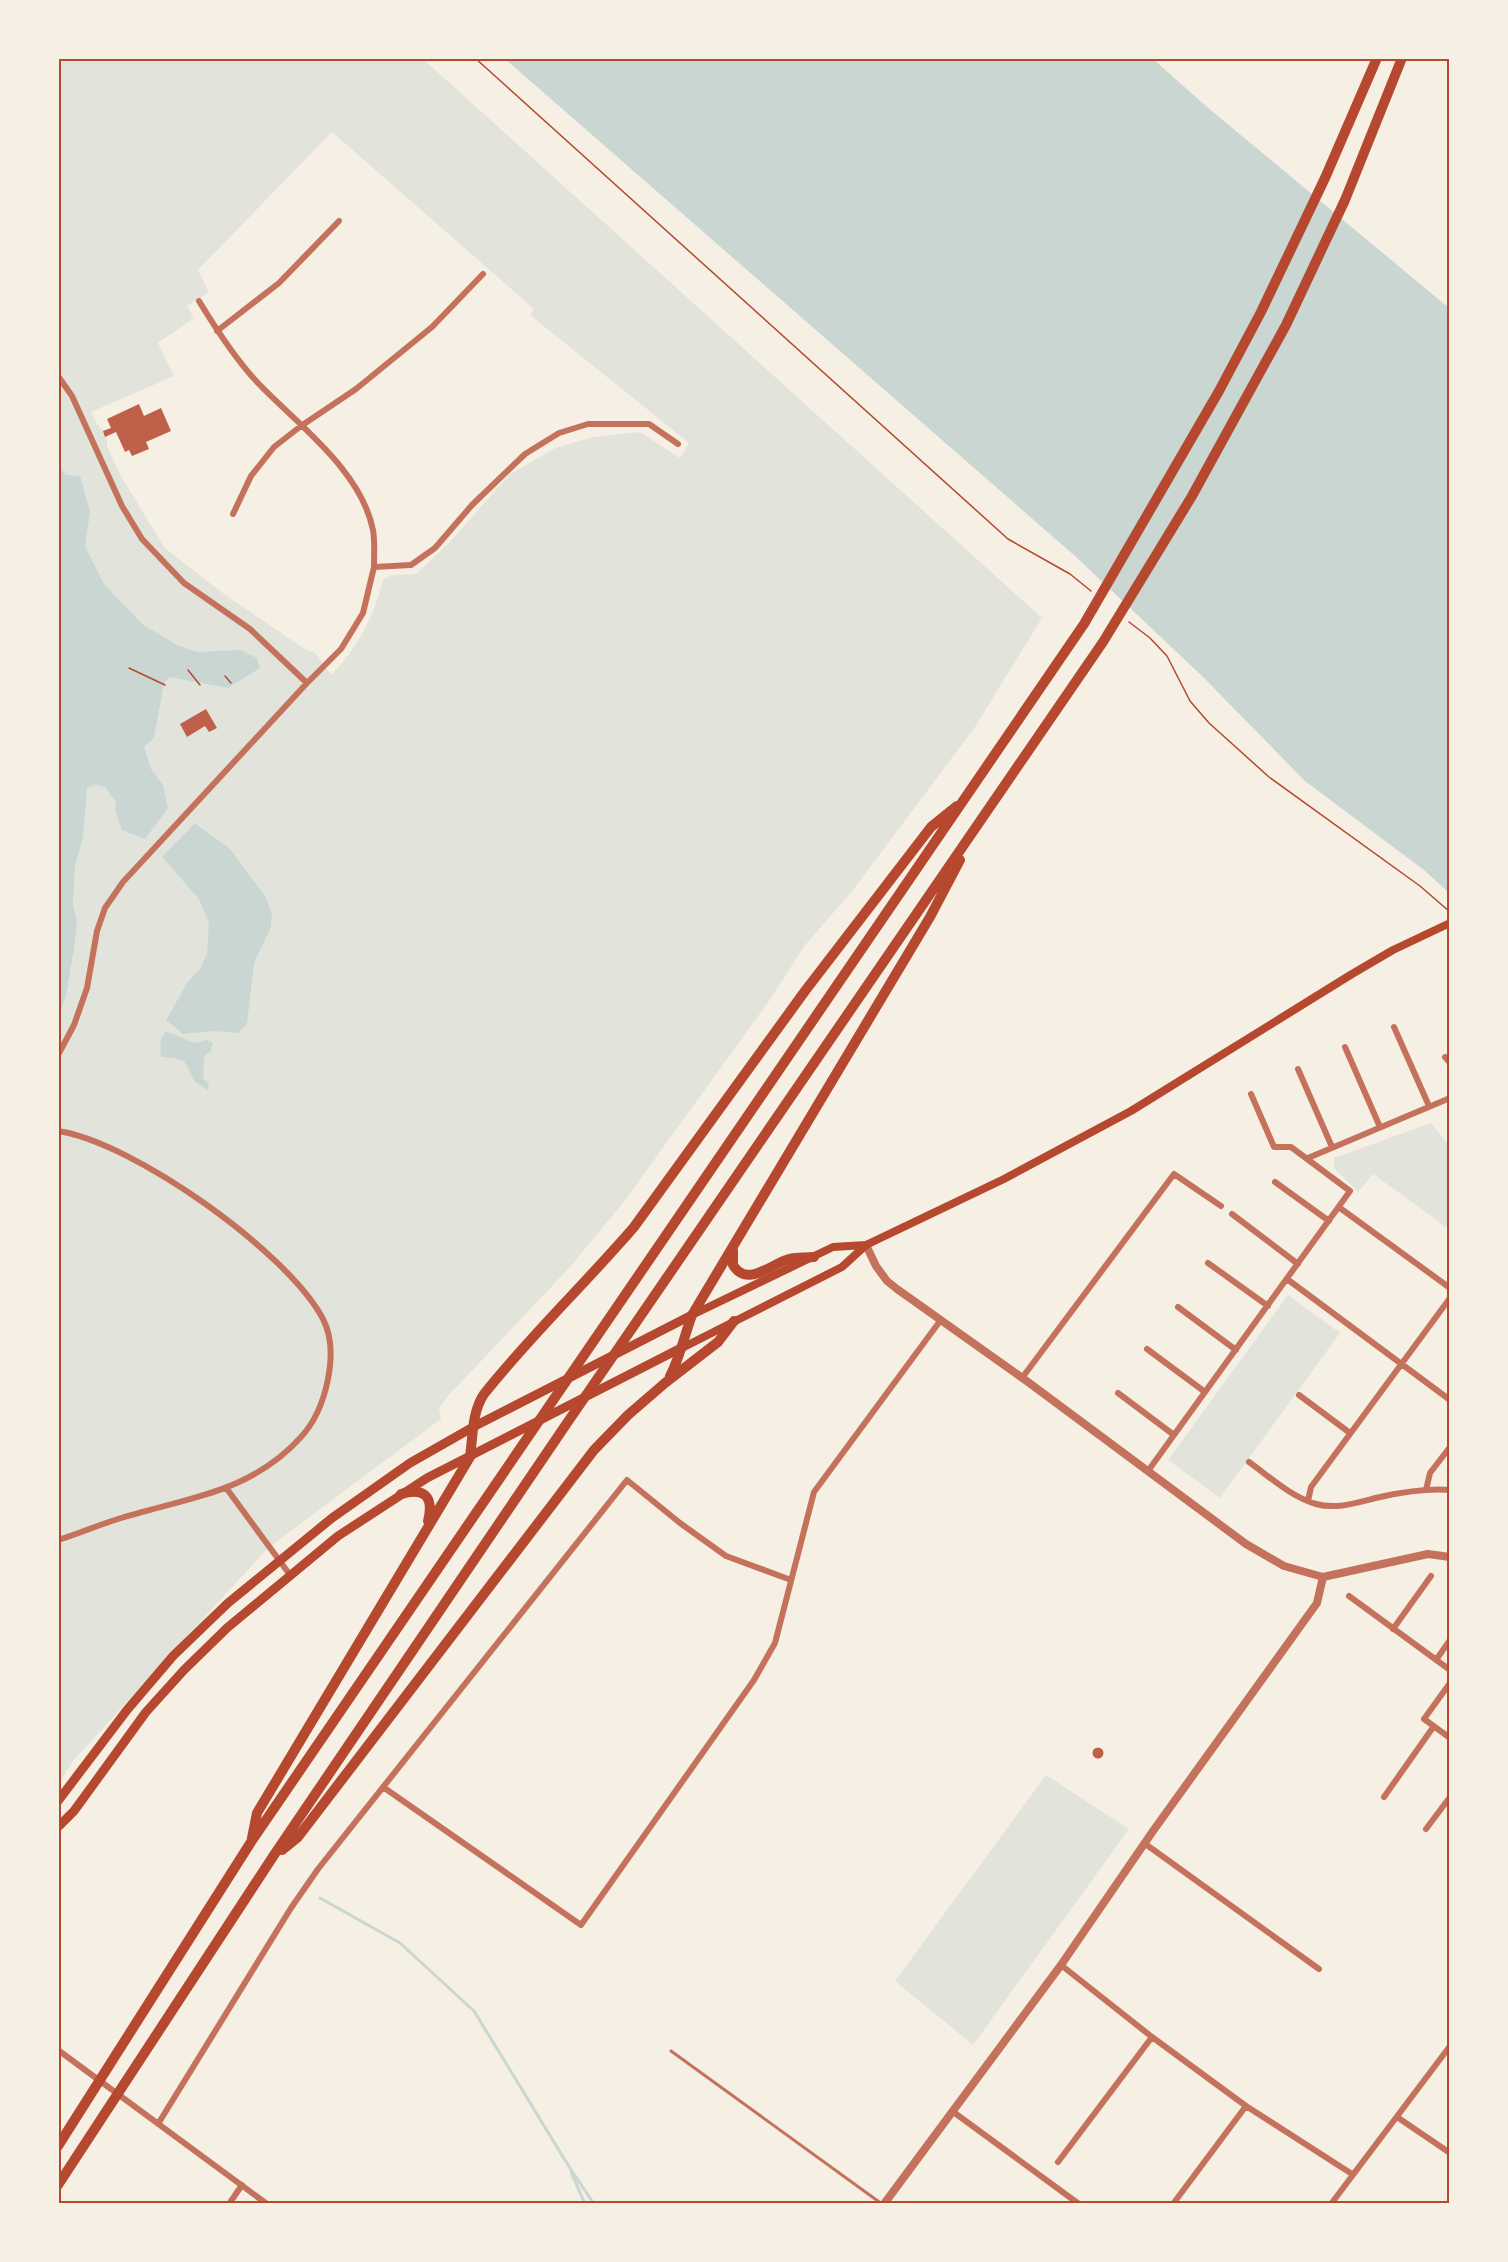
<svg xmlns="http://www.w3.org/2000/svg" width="1508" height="2262" font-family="Manrope,sans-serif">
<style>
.green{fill:#e2e4dc;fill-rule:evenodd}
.water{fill:#c9d6d2}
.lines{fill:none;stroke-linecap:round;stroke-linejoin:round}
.stream{stroke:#c9d6d2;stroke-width:3}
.building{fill:#bf614a}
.path{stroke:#b5482f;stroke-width:1.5}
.service{stroke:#c5725c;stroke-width:3}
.minor{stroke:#c5725c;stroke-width:6}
.tertiary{stroke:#c5725c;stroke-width:8}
.secondary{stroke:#b5482f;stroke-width:8}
.primary{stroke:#b5482f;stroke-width:9}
.motorway{stroke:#b5482f;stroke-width:10}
.neatline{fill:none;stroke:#b5482f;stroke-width:2}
</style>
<rect width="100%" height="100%" fill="#f6efe4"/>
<path class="green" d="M58,59H423L1042,618L975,727L850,894L805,945L769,1001L623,1203L570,1267L446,1398L439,1408L441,1419L268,1548L73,1761L59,1784ZM332,132L534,309L530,315L689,443L680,458L640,432L593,437L555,448L509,475L449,543L416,574L391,575L383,580C374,616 358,648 331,675L315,652L306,650L224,594L165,548L122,478L107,446V437L102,429L99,428L91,412L174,376L158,343L194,318L187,306L209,292L198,270Z
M1431,1123L1449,1145V1229L1373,1174L1358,1192L1334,1168V1158Z
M1288,1295L1340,1333L1220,1498L1168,1460Z
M1046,1775L1129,1829L973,2045L895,1981Z"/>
<path class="water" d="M505,59H1153L1207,107L1449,308V893L1424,870L1305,781L1202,676L1075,556Z
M59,467L66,475L80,476L90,512L85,546L104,584L142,624L177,645L197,652L241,650L257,658L260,668L228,688L169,677L164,683L154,738L144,747L151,769L163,785L168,808L145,839L122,830L115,810L116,802L106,788L96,784L87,788L83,837L75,866L73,905L77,921L74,948L66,996L59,1014Z
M195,823L230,849L265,896L272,914L271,927L254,963L247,1024L237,1033L215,1031L183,1034L166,1020L187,983L200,969L207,954L209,923L199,899L162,857Z
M166,1031L194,1043L207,1040L213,1043L210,1052L204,1056L203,1078L209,1084L208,1090L195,1082L184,1061L174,1058L161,1057C160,1046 159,1040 166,1031Z"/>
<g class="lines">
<path class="stream" d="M320,1898L400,1943L474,2011L568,2165L594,2204
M571,2172L585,2204"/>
</g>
<path class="building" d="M139,404L144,416L161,408L171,431L146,442L149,449L132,456L129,450L125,452L116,432L105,437L103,431L111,428L107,419Z
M206,709L217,728L209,732L205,726L187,737L180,724Z
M1092.5 1753a5.5 5.5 0 1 1 11 0a5.5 5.5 0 1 1-11 0Z"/>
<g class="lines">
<path class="path" d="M475,58L1008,539L1070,574L1091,591
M1129,622L1150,638L1167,656L1190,701L1209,723L1269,777L1420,886L1450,912
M129,668L165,685
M188,670L200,685
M225,676L231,683"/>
<path class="service" d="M671,2051L882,2204"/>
<path class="minor" d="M199,301C216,329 235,359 258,383C298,425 361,470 373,530C375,541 374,555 374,567
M217,331L279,283L339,221
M58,376L72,396L122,506L142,539L184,583L250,629L307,683
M233,514L251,476L274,447L301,426L356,389L432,327L483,274
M1394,1027L1429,1106
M1345,1047L1380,1127
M58,1055L74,1025L87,988L97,931L105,908L123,882L307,683L341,649L363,613L374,567L411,565L435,548L472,505L525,454L559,433L588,424H649L678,444
M1445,1057L1450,1063
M1298,1069L1332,1147
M58,1131C133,1142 288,1252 323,1319C340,1352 326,1410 301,1437C251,1493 185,1498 118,1519C98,1525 78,1534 58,1540
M1308,1158L1450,1098
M1275,1182L1329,1221
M1340,1208L1450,1288
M1232,1214L1298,1264
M1208,1263L1268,1306
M1287,1279L1450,1400
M1178,1307L1236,1350
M1147,1349L1205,1392
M1022,1378L1174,1174L1221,1206
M1118,1393L1174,1435
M1299,1395L1350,1433
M1249,1462C1270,1477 1291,1497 1316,1504C1337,1510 1359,1502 1380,1497C1403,1492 1426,1488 1450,1490
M1148,1471L1350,1191L1291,1147H1274L1251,1094
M227,1489L290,1575
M1426,1490L1430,1473L1450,1447
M1308,1501L1311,1487L1450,1298
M1349,1596L1450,1670
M1393,1629L1431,1576
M1436,1660L1450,1640
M1450,1683L1424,1719L1450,1738
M383,1787L581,1925L754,1680L775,1643L814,1492L940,1321
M1384,1797L1434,1726
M1426,1829L1450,1797
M1144,1843L1319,1969
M1061,1965L1152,2037L1246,2106L1352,2174
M58,2050L267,2204
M952,2111L1079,2204
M1397,2117L1450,2153
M158,2124L291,1908L318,1869L627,1480L680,1523L726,1556L791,1580
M1058,2162L1152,2037
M229,2204L242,2185
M1173,2204L1246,2106
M1331,2204L1450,2046"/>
<path class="tertiary" d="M866,1245L876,1266L887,1281L897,1289L1028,1382L1246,1544L1284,1566L1323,1577L1428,1554L1450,1557
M884,2204L1061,1965L1153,1831L1317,1603L1323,1577"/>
<path class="secondary" d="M692,1315L833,1247L866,1245
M680,1349L842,1267L866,1245L1004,1179L1131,1111L1352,974L1393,950L1450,923"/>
<path class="primary" d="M58,1801L127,1710L173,1656L228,1603L332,1518L410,1463L475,1426L692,1315
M58,1827L74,1811L146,1712L184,1670L227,1628L338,1536L427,1478L679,1349"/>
<path class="motorway" d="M733,1250V1265C747,1288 771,1264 789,1259C797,1257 806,1258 814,1257
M670,1376C679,1360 685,1334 692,1315L930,917L960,860
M401,1494C425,1487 434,1497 428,1521
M252,1838L257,1813L470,1457C473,1435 472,1412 484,1394C531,1335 585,1284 634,1227L805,991L931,827L957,806
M282,1850L298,1837L594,1450L628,1415L665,1383L718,1342L734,1321
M58,2146L251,1842L1084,624L1219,391L1261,312L1325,178L1377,58
M58,2185L274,1855L565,1426L1103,642L1192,496L1286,325L1345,200L1402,58"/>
</g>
<rect width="1508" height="2262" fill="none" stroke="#f6efe4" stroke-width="120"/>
<rect x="60" y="60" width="1388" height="2142" class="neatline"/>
</svg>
